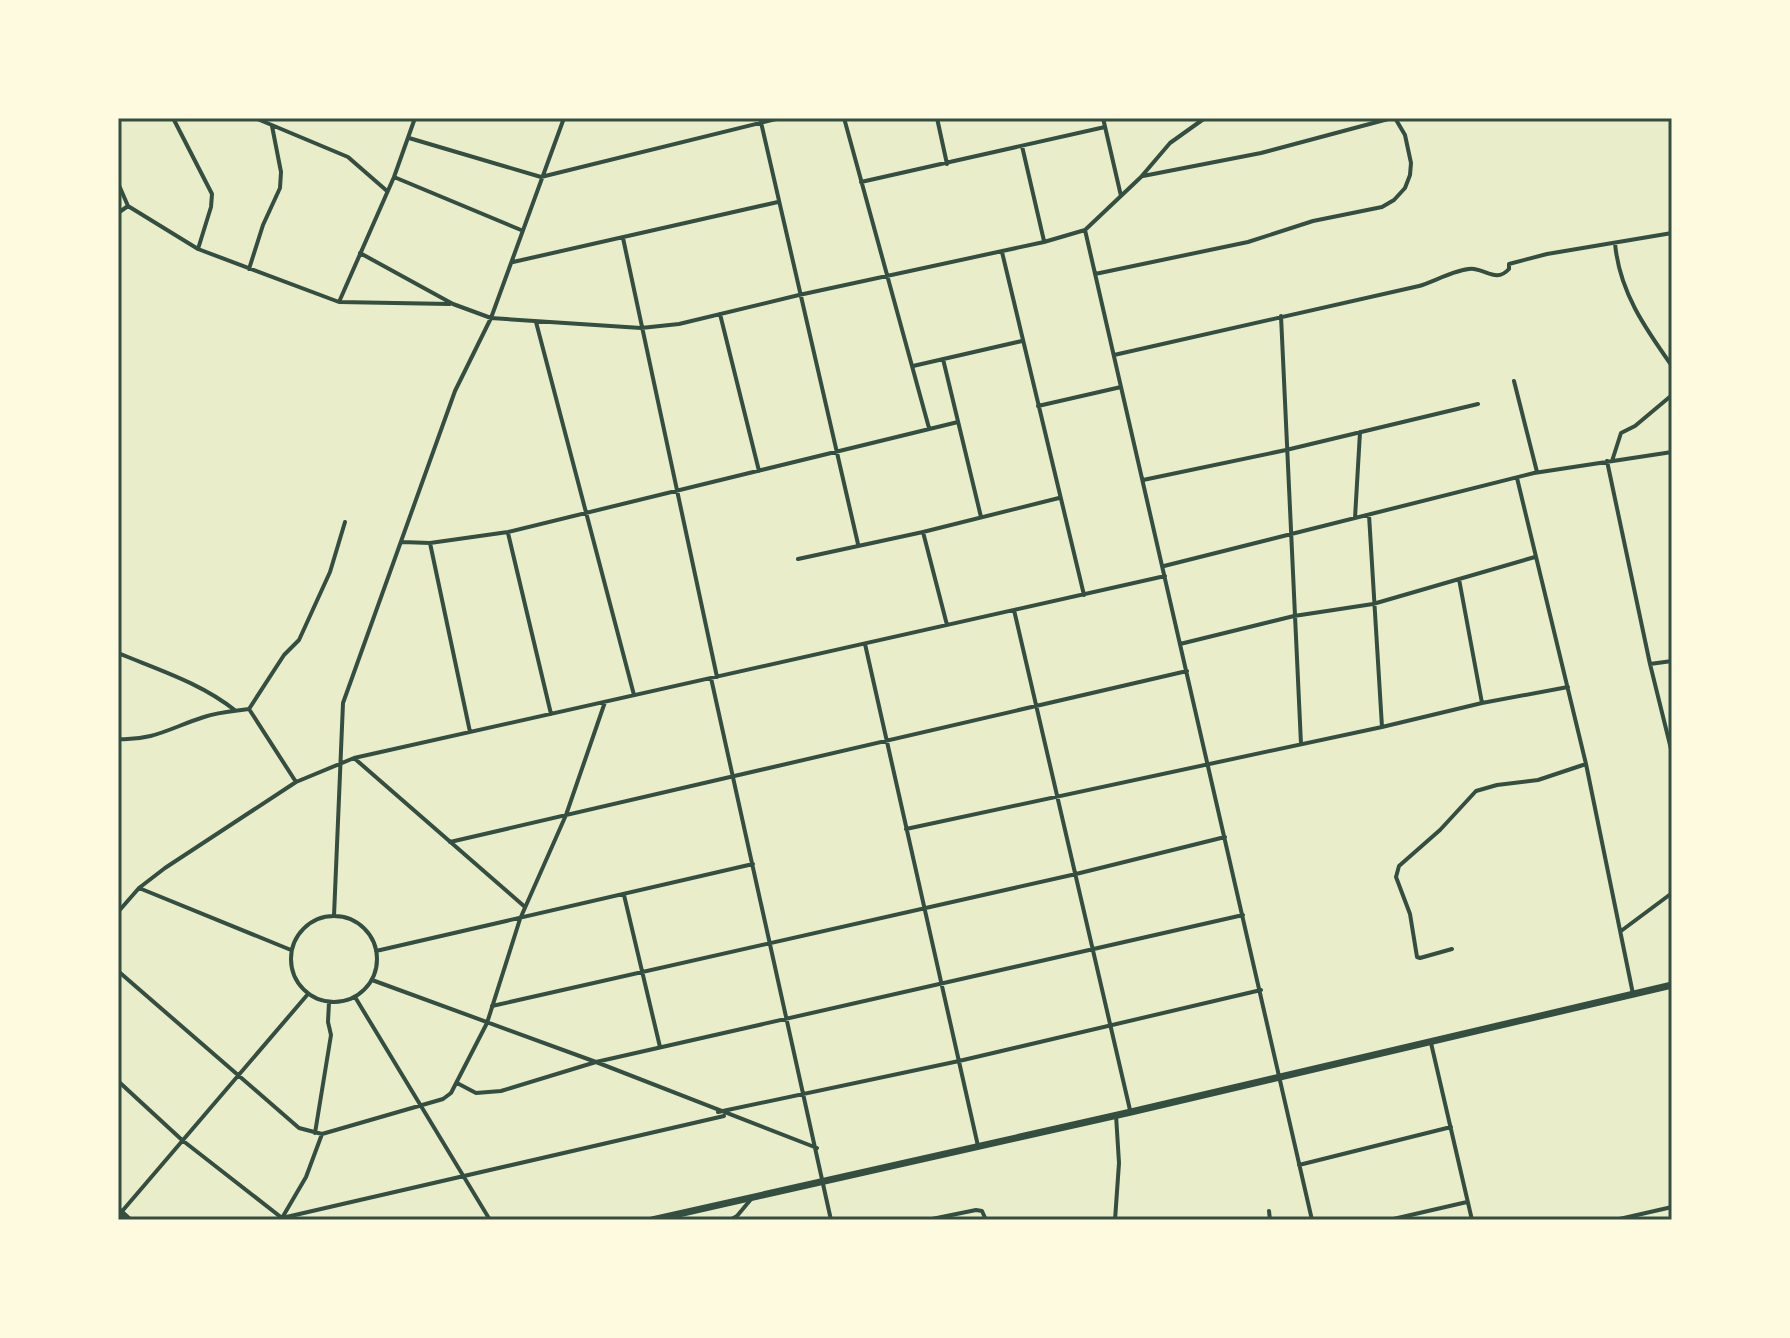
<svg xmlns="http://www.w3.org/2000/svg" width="1790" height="1338" font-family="Roboto,sans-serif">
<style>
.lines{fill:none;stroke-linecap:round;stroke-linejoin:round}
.minor{stroke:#344e41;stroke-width:4}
.primary{stroke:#344e41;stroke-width:7}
.neatline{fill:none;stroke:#344e41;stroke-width:3}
</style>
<rect width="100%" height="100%" fill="#e9edc9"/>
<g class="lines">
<path class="minor" d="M173,118L212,194L211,207L198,249
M255,118L348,157L387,191
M415,118L394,177L339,302L450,304
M760,118L858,544
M844,118L929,428
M937,118L947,164
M1103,118L1121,196
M409,138L541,177L780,118
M1022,146L1044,241
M1143,176L1261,153L1392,118
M394,177L521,230
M861,182L1105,127
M118,183L128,206L198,249L339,302
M118,213L128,206
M1085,230L1312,1220
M623,238L717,677
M1615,243C1619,291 1645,328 1672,366
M1002,252L1084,595
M360,253L453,304L491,318L641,328L679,324L799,295L1044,242L1085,230L1141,177L1170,143L1205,118
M513,262L778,202
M249,269L263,225L280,188L281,172L272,126
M1095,274L1248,242L1313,221L1382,207L1394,200L1405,188L1410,175L1411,163L1405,135L1395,118
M720,314L759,471
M1281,316L1301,744
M536,322L634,695
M1114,355L1419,286C1433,282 1461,267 1474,269C1488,271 1497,282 1509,269V264L1547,254L1672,233
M943,359L981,517
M913,366L1022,341
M1514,381L1537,472
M1038,406L1121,387
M1607,461L1650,664L1672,753
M1612,461L1621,433L1635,426L1672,395
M1517,478L1586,764L1633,994
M1143,480L1286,450L1478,404
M1369,515L1382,727
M1355,518L1360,432
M923,532L947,625
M508,533L551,714
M402,542L430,543L508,532L958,422
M430,543L470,732
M798,559L923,532L1059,498
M1164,566L1534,473L1672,452
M1459,579L1482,703
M1014,610L1130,1110
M865,644L978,1146
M1180,644L1294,616L1373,604L1535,557
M118,653C159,670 201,683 236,711
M1650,664L1672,661
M711,678L831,1220
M118,739C153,741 172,727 204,717C218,712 234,711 249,709
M354,758L525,907
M296,782L249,709L284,655L299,640L330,572L345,522
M906,829L1382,727L1482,703L1568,687
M450,842L1187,671
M139,888L291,950
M624,895L660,1047
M118,912L139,888L165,868L296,782L354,758L1165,576
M334,916L343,703L455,391L491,318L564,118
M291 959a43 43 0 1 1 86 0a43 43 0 1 1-86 0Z
M1621,931L1672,893
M1452,949L1420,958L1417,957L1410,914L1396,877L1399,866L1440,830L1476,791L1497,785L1538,780L1586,764
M376,951L753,864
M118,971L299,1128L322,1134L443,1099L451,1093L487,1023L520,919L566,815L605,702
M372,980L596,1062L817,1148
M355,997L490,1220
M492,1006L1076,874L1225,837
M1431,1043L1472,1220
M118,1081L182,1140L282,1218
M457,1083L476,1093L501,1091L596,1062L1243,915
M718,1112L959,1061L1261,990
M315,1133L331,1035L328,1022L329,1002
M1299,1165L1451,1127
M1269,1211L1270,1220
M118,1216L308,994
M282,1218L724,1116
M282,1218L306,1177L322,1134
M730,1220L737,1216L752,1198
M927,1220L976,1210L982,1211L986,1220
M1115,1220L1119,1163L1116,1115
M1389,1220L1467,1202
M1615,1220L1672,1207"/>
<path class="primary" d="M118,1210L129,1220
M652,1220L1131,1112L1672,985"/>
</g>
<rect width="1790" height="1338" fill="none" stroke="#fefae0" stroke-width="240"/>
<rect x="120" y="120" width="1550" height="1098" class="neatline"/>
</svg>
